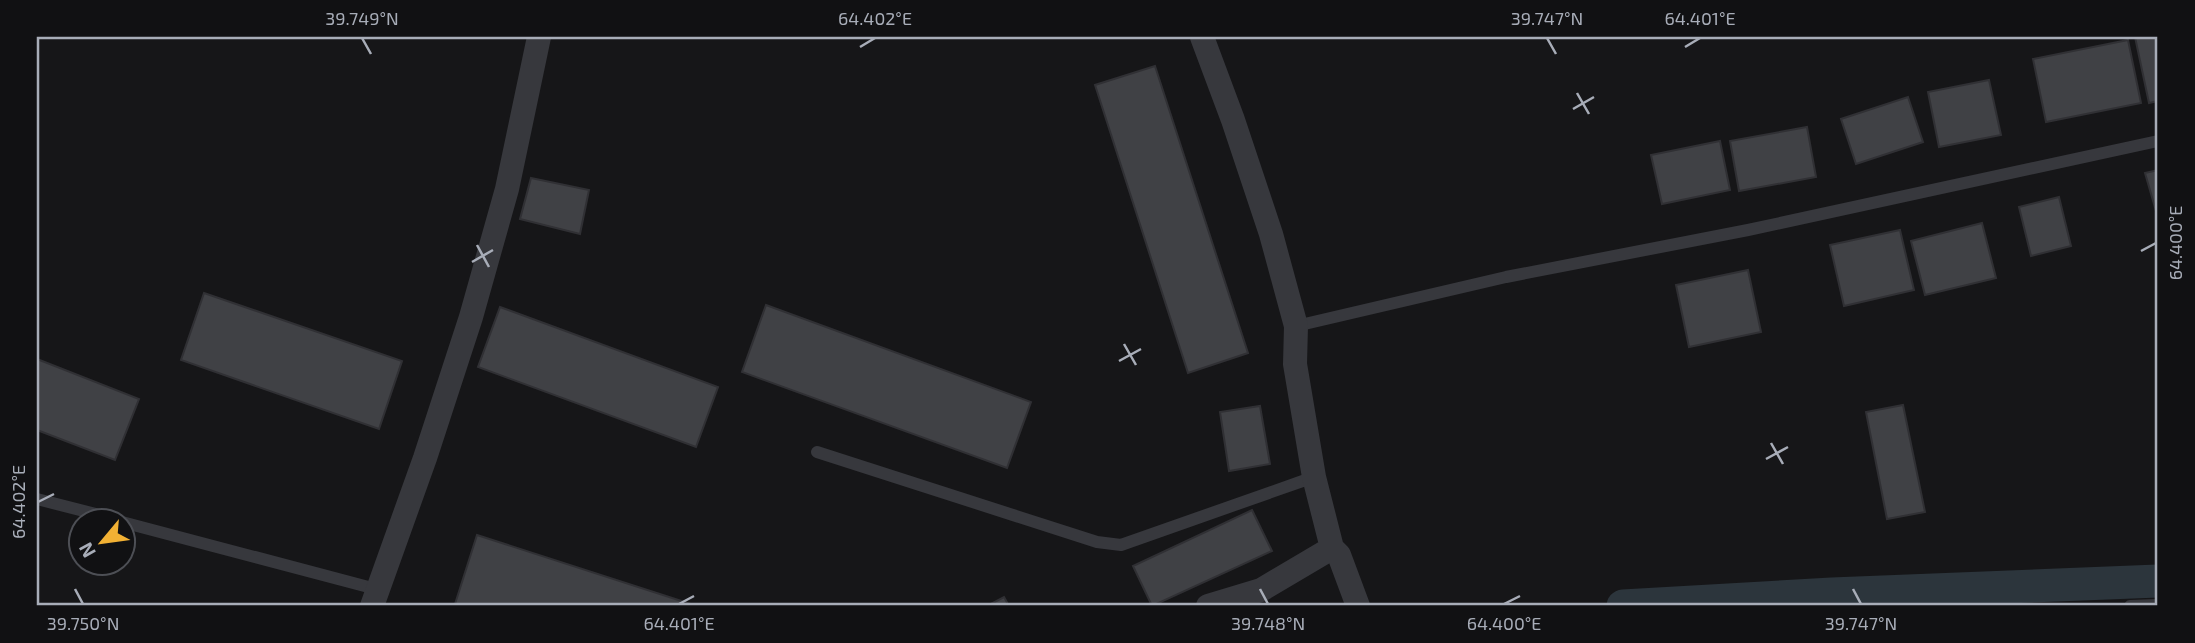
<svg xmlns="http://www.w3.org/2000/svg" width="2195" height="643" font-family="'Exo 2',sans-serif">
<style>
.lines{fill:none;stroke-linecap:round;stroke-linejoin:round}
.canal{stroke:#2c353c;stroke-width:33}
.building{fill:#404145;stroke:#303034;stroke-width:2}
.lane{stroke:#37383d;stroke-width:12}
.street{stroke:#37383d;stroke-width:24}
.ticks{fill:none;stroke:#a8adb8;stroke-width:2.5}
.neatline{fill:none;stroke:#a8adb8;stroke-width:2.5}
.ticks-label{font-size:18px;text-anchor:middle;fill:#a8adb8}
</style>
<rect width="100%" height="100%" fill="#161618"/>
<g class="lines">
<path class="canal" d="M1623,606L1832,594L2158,581"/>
</g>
<path class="building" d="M2135,37H2158V101L2149,103Z
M2128,40L2141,103L2046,122L2033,59Z
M1155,66L1248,353L1188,373L1095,85Z
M1989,80L2001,135L1939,147L1928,92Z
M1908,97L1923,142L1856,164L1841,119Z
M1807,127L1816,177L1739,191L1730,141Z
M1720,141L1730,190L1662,204L1651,155Z
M2158,170V218L2145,173Z
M531,178L589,190L580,234L520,219Z
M2059,197L2071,246L2031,256L2019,207Z
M1982,223L1996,278L1925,295L1911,241Z
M1900,230L1914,290L1844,306L1830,245Z
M1748,270L1761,332L1689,347L1676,285Z
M204,293L402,361L379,429L181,360Z
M766,305L1031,402L1007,468L742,372Z
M500,307L718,387L696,447L478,367Z
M37,359L139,399L115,460L37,430Z
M1903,405L1925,512L1887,519L1866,412Z
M1260,406L1270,464L1229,471L1220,412Z
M1252,510L1272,551L1152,606L1133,566Z
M477,535L697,606H462L455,604Z
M1004,597L1009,606H987Z"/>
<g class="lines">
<path class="lane" d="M1296,326L1506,277L1748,230L2158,141
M817,452L1097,542L1121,545L1314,477
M37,499L119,520
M122,522L376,589
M2130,606L2158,605"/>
<path class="street" d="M1202,37L1233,120L1271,234L1296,326L1295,364L1314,477L1332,548L1339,555L1358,606
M372,606L425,458L471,317L507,189L539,37
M1208,606L1261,590L1332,548"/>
</g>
<path class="ticks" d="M362,38L371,54M1547,38L1556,54M860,47L875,38M1685,47L1700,38M1577,93L1589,114M1573,109L1594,97M477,245L489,267M2141,251L2156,243M472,262L493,250M1124,344L1136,365M1119,361L1141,349M1771,443L1783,464M1766,459L1788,447M38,502L54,494M75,589L83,604M1260,589L1268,604M1853,589L1861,604M679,604L694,596M1504,604L1520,596"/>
<rect width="2195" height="643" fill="none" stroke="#111113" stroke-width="77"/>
<g transform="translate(102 542) rotate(241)"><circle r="33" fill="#111113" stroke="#4d4f55" stroke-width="2"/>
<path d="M0-5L12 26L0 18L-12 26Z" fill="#f2b134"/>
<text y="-10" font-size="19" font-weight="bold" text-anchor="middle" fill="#a8adb8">N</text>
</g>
<rect x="38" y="38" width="2118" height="566" class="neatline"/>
<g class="ticks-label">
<text x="362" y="25">39.749°N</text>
<text x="875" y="25">64.402°E</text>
<text x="1547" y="25">39.747°N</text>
<text x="1700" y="25">64.401°E</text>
<text transform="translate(2176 243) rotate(-90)" y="6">64.400°E</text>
<text transform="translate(19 502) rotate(-90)" y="6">64.402°E</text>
<text x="83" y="630">39.750°N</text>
<text x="679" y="630">64.401°E</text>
<text x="1268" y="630">39.748°N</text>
<text x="1504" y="630">64.400°E</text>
<text x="1861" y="630">39.747°N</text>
</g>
</svg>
